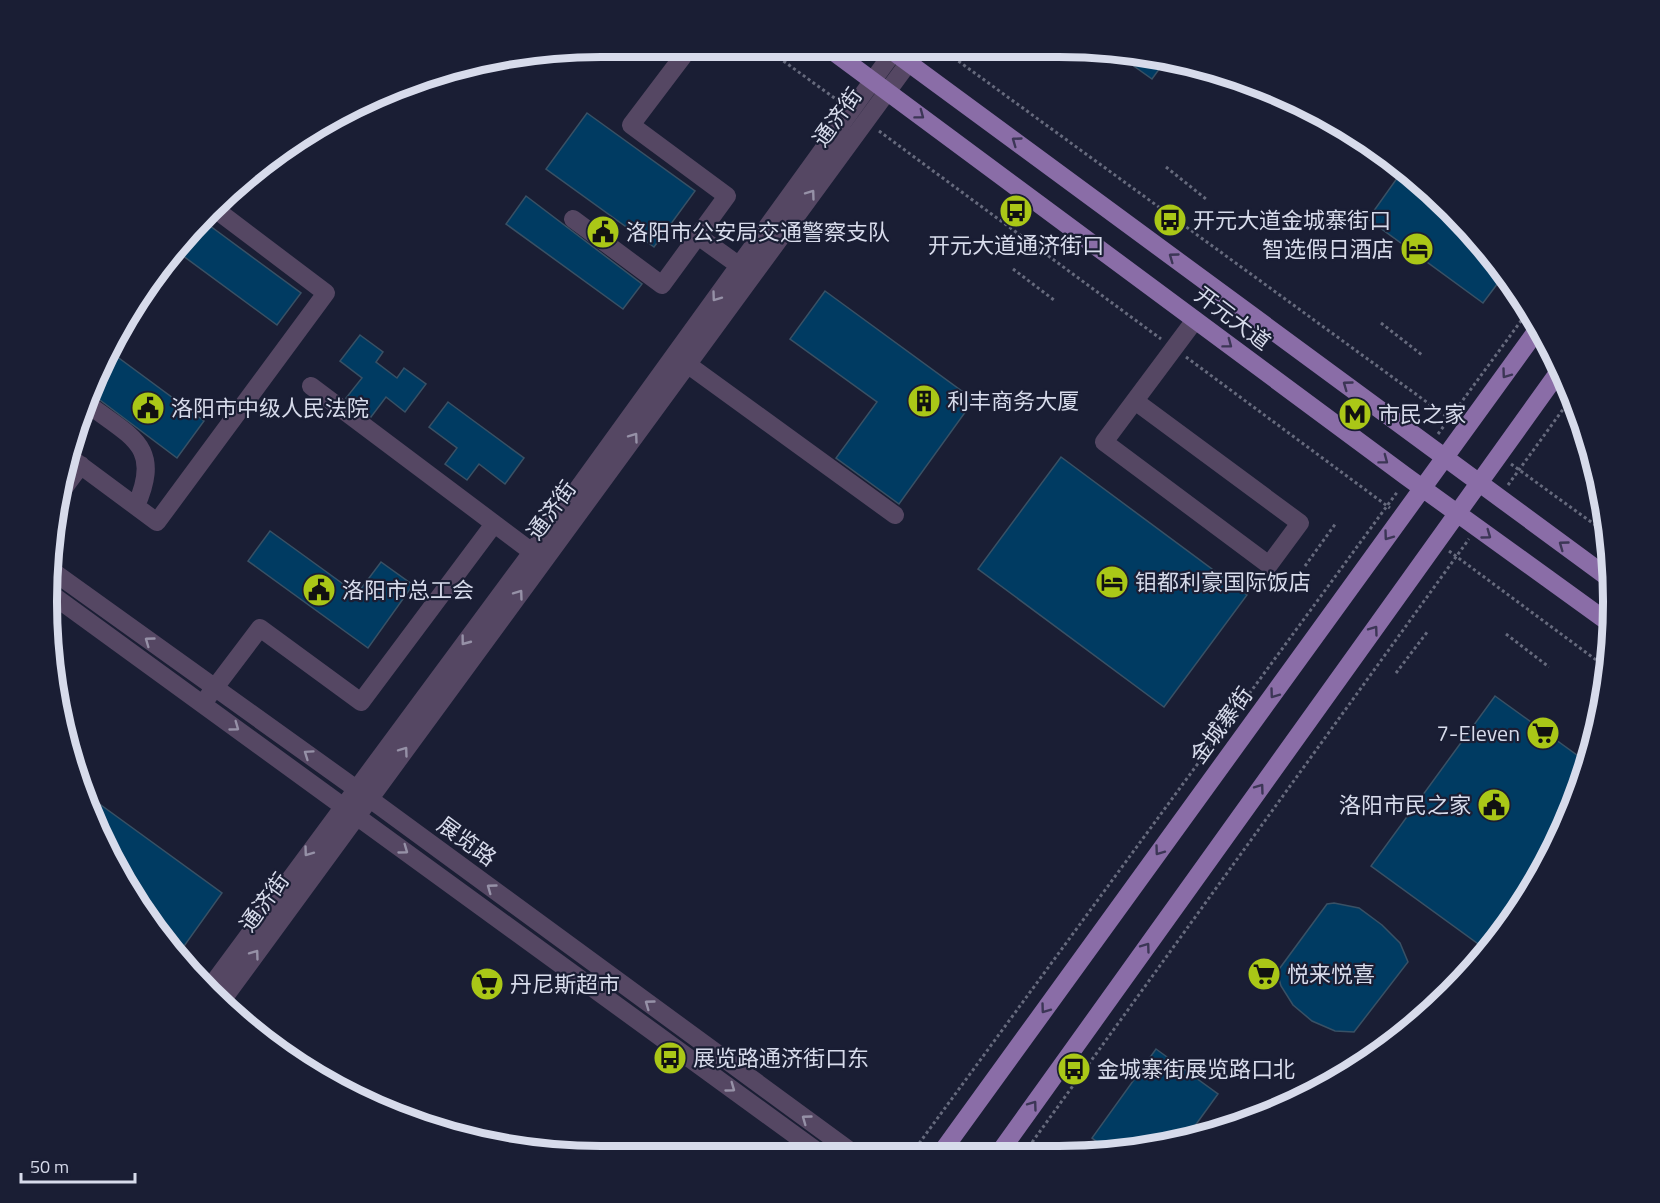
<svg xmlns="http://www.w3.org/2000/svg" width="1660" height="1203" font-family="'Titillium Web','Noto Sans SC',sans-serif">
<style>
.building{fill:#003b62;stroke:#395165;stroke-width:1.5}
.lines{fill:none;stroke-linecap:round;stroke-linejoin:round}
.path{stroke:#666a7d;stroke-width:3;stroke-dasharray:3 3;stroke-linecap:butt}
.minor{stroke:#554763;stroke-width:18}
.major{stroke:#8a6da7;stroke-width:18}
.oneway{stroke:#3c3656}
.oneway2{stroke:#9691a7}
.labels{text-anchor:middle;stroke-width:4.5;stroke-linejoin:round;paint-order:stroke}
.street-label{font-size:22px;fill:#d7dbeb;stroke:#1a1e34}
.poi-label{font-size:22px;fill:#d7dbeb;stroke:#1a1e34;text-anchor:start}
.rim{fill:none;stroke:#d7dbeb;stroke-width:8}
</style>
<rect width="100%" height="100%" fill="#1a1e34"/>
<path class="building" d="M1114,52L1167,57H1168L1152,79Z
M587,113L695,191L654,247L546,169Z
M1400,174L1476,236L1504,275L1483,303L1368,219Z
M526,196L642,284L623,309L506,224Z
M202,220L301,293L277,325L175,250L184,236Z
M825,291L974,400L899,504L836,458L877,402L790,339Z
M360,335L383,352L376,362L397,378L404,368L426,384L405,412L386,397L371,417L346,398L362,378L340,361Z
M108,350L204,421L177,458L92,394Z
M448,402L524,458L505,484L479,464L467,480L445,464L457,448L429,427Z
M1061,457L1247,595L1164,707L978,569Z
M270,531L357,594L381,562L413,585L368,648L248,561Z
M1495,696L1588,763L1556,847L1499,940L1488,951L1371,866Z
M83,792L222,893L177,956L89,814Z
M1334,903L1359,908L1382,925L1400,943L1408,962L1354,1032L1335,1031L1312,1021L1293,1005L1281,986L1277,972L1327,904Z
M1156,1049L1218,1094L1189,1134L1131,1152H1111L1092,1138Z"/>
<g class="lines">
<path class="path" d="M764,47L840,102
M939,47L1450,419
M879,131L1161,339
M1166,167L1206,199
M1013,269L1054,300
M1381,323L1422,355
M1186,357L1390,508
M1438,434L1529,310
M1511,464L1609,535
M1591,481L1599,487
M1508,485L1572,397
M1449,551L1607,668
M1305,566L1336,523
M1506,634L1549,667
M1396,673L1428,631
M1025,1152L1469,539
M912,1153L1398,491"/>
<path class="minor" d="M573,219L662,285L727,196L631,125L690,47
M698,236L748,272
M687,364L895,515
M311,386L540,558
M1135,401L1300,523L1269,565L1104,442L1195,320
M89,405C133,438 162,447 136,506
M72,459L157,522L326,293L215,209
M64,488L81,465
M51,570L355,788L853,1153
M51,594L821,1154
M207,698L260,628L361,702L494,524
M208,990L532,552L897,47
M221,1002L920,47"/>
<path class="major" d="M827,47L1407,477L1612,625
M887,47L1610,579
M941,1153L1540,326
M999,1153L1560,370"/>
</g>
<defs><path id="oneway-chevron" d="M-2-3.5L2.5 0L-2 3.5" fill="none" stroke-width="1.6" stroke-linecap="round" stroke-linejoin="round" transform="scale(1.5)"/></defs>
<g class="oneway">
<use href="#oneway-chevron" transform="translate(920 115) rotate(37)"/>
<use href="#oneway-chevron" transform="translate(1016 141) rotate(-144)"/>
<use href="#oneway-chevron" transform="translate(1173 257) rotate(-144)"/>
<use href="#oneway-chevron" transform="translate(1228 344) rotate(37)"/>
<use href="#oneway-chevron" transform="translate(1506 374) rotate(126)"/>
<use href="#oneway-chevron" transform="translate(1347 385) rotate(-144)"/>
<use href="#oneway-chevron" transform="translate(1384 460) rotate(37)"/>
<use href="#oneway-chevron" transform="translate(1487 535) rotate(36)"/>
<use href="#oneway-chevron" transform="translate(1388 536) rotate(126)"/>
<use href="#oneway-chevron" transform="translate(1563 545) rotate(-144)"/>
<use href="#oneway-chevron" transform="translate(1374 630) rotate(-54)"/>
<use href="#oneway-chevron" transform="translate(1274 694) rotate(126)"/>
<use href="#oneway-chevron" transform="translate(1260 788) rotate(-54)"/>
<use href="#oneway-chevron" transform="translate(1159 851) rotate(126)"/>
<use href="#oneway-chevron" transform="translate(1146 947) rotate(-54)"/>
<use href="#oneway-chevron" transform="translate(1045 1009) rotate(126)"/>
<use href="#oneway-chevron" transform="translate(1033 1105) rotate(-54)"/>
</g>
<g class="oneway2">
<use href="#oneway-chevron" transform="translate(811 194) rotate(-54)"/>
<use href="#oneway-chevron" transform="translate(716 297) rotate(126)"/>
<use href="#oneway-chevron" transform="translate(634 437) rotate(-54)"/>
<use href="#oneway-chevron" transform="translate(519 594) rotate(-54)"/>
<use href="#oneway-chevron" transform="translate(149 641) rotate(-144)"/>
<use href="#oneway-chevron" transform="translate(465 641) rotate(127)"/>
<use href="#oneway-chevron" transform="translate(235 727) rotate(36)"/>
<use href="#oneway-chevron" transform="translate(404 751) rotate(-54)"/>
<use href="#oneway-chevron" transform="translate(308 754) rotate(-145)"/>
<use href="#oneway-chevron" transform="translate(404 850) rotate(36)"/>
<use href="#oneway-chevron" transform="translate(308 852) rotate(126)"/>
<use href="#oneway-chevron" transform="translate(491 888) rotate(-144)"/>
<use href="#oneway-chevron" transform="translate(255 954) rotate(-54)"/>
<use href="#oneway-chevron" transform="translate(649 1004) rotate(-144)"/>
<use href="#oneway-chevron" transform="translate(731 1088) rotate(36)"/>
<use href="#oneway-chevron" transform="translate(806 1119) rotate(-144)"/>
</g>
<defs>
<g id="bus-disc" transform="scale(1.725)"><circle r="9.5" fill="#aac717" stroke="#1a1e34"/><path d="M-5-6H5V4H4V6H2V4H-2V6H-4V4H-5ZM-3.5-4V0h7V-4ZM-3.5 1.2v1.5H-2V1.2ZM2 1.2v1.5H3.5V1.2Z" fill="#111"/></g>
<g id="civic-disc" transform="scale(1.725)"><circle r="9.5" fill="#aac717" stroke="#1a1e34"/><path d="M-.6-6.5H3V-4.5H.6V-3L4-1V1h2V6H-6V1h2V-1L-.6-3ZM-1.2 2.5V6h2.4V2.5Z" fill="#111"/></g>
<g id="hotel-disc" transform="scale(1.725)"><circle r="9.5" fill="#aac717" stroke="#1a1e34"/><path d="M-6-4.5h1.5V1H6V5H4.5V3h-9V5H-6ZM-4 0a1.8 1.8 0 1 1 3.6 0ZM.5 0V-2.5h3Q6-2.5 6 0Z" fill="#111"/></g>
<g id="building-disc" transform="scale(1.725)"><circle r="9.5" fill="#aac717" stroke="#1a1e34"/><path d="M-4-6H4V6H1V3H-1V6H-4ZM-2.5-4.3h1.7v1.8h-1.7ZM.8-4.3h1.7v1.8H.8ZM-2.5-1h1.7V.8h-1.7ZM.8-1h1.7V.8H.8Z" fill="#111"/></g>
<g id="metro-disc" transform="scale(1.725)"><circle r="9.5" fill="#aac717" stroke="#1a1e34"/><path d="M-5.5 5V-5H-3L0 0L3-5H5.5V5H3V-.5L0 4L-3-.5V5Z" fill="#111"/></g>
<g id="supermarket-disc" transform="scale(1.725)"><circle r="9.5" fill="#aac717" stroke="#1a1e34"/><path d="M-6-5.5h2.5l.6 2H6L4.5 2H-2.5L-4.4-4H-6ZM-1.5 3.2a1.3 1.3 0 1 0 .1 0ZM3 3.2a1.3 1.3 0 1 0 .1 0Z" fill="#111"/></g>
</defs>
<g fill-rule="evenodd">
<use href="#bus-disc" x="1016" y="211"/>
<use href="#bus-disc" x="1170" y="220"/>
<use href="#civic-disc" x="603" y="232"/>
<use href="#hotel-disc" x="1417" y="249"/>
<use href="#building-disc" x="924" y="401"/>
<use href="#civic-disc" x="148" y="408"/>
<use href="#metro-disc" x="1355" y="414"/>
<use href="#hotel-disc" x="1112" y="582"/>
<use href="#civic-disc" x="319" y="590"/>
<use href="#supermarket-disc" x="1543" y="733"/>
<use href="#civic-disc" x="1494" y="805"/>
<use href="#supermarket-disc" x="1264" y="974"/>
<use href="#supermarket-disc" x="487" y="984"/>
<use href="#bus-disc" x="670" y="1058"/>
<use href="#bus-disc" x="1074" y="1069"/>
</g>
<g class="labels">
<g class="street-label">
<text transform="translate(837 117) rotate(-54)" y="8">通济街</text>
<text transform="translate(1233 318) rotate(37)" y="8">开元大道</text>
<text transform="translate(551 510) rotate(-54)" y="8">通济街</text>
<text transform="translate(1221 725) rotate(-54)" y="8">金城寨街</text>
<text transform="translate(467 841) rotate(36)" y="8">展览路</text>
<text transform="translate(264 902) rotate(-54)" y="8">通济街</text>
</g>
<g class="poi-label">
<text x="1193" y="228">开元大道金城寨街口</text>
<text x="626" y="240">洛阳市公安局交通警察支队</text>
<text x="1016" y="253" text-anchor="middle">开元大道通济街口</text>
<text x="1394" y="257" text-anchor="end">智选假日酒店</text>
<text x="947" y="409">利丰商务大厦</text>
<text x="171" y="416">洛阳市中级人民法院</text>
<text x="1378" y="422">市民之家</text>
<text x="1135" y="590">钼都利豪国际饭店</text>
<text x="342" y="598">洛阳市总工会</text>
<text x="1520" y="741" text-anchor="end">7-Eleven</text>
<text x="1471" y="813" text-anchor="end">洛阳市民之家</text>
<text x="1287" y="982">悦来悦喜</text>
<text x="510" y="992">丹尼斯超市</text>
<text x="693" y="1066">展览路通济街口东</text>
<text x="1097" y="1077">金城寨街展览路口北</text>
</g>
</g>
<path d="M0 0H1660V1203H0ZM601 57H1059A544 544 0 0 1 1603 601V602A544 544 0 0 1 1059 1146H601A544 544 0 0 1 57 602V601A544 544 0 0 1 601 57Z" fill="#1a1e34" fill-rule="evenodd"/>
<path class="rim" d="M601 57H1059A544 544 0 0 1 1603 601V602A544 544 0 0 1 1059 1146H601A544 544 0 0 1 57 602V601A544 544 0 0 1 601 57Z"/>
<path d="M21 1173v9h114v-9" fill="none" stroke="#d7dbeb" stroke-width="3"/>
<text x="30" y="1173" font-size="18" fill="#d7dbeb" stroke="#1a1e34" stroke-width="4.5" paint-order="stroke">50 m</text>
</svg>
